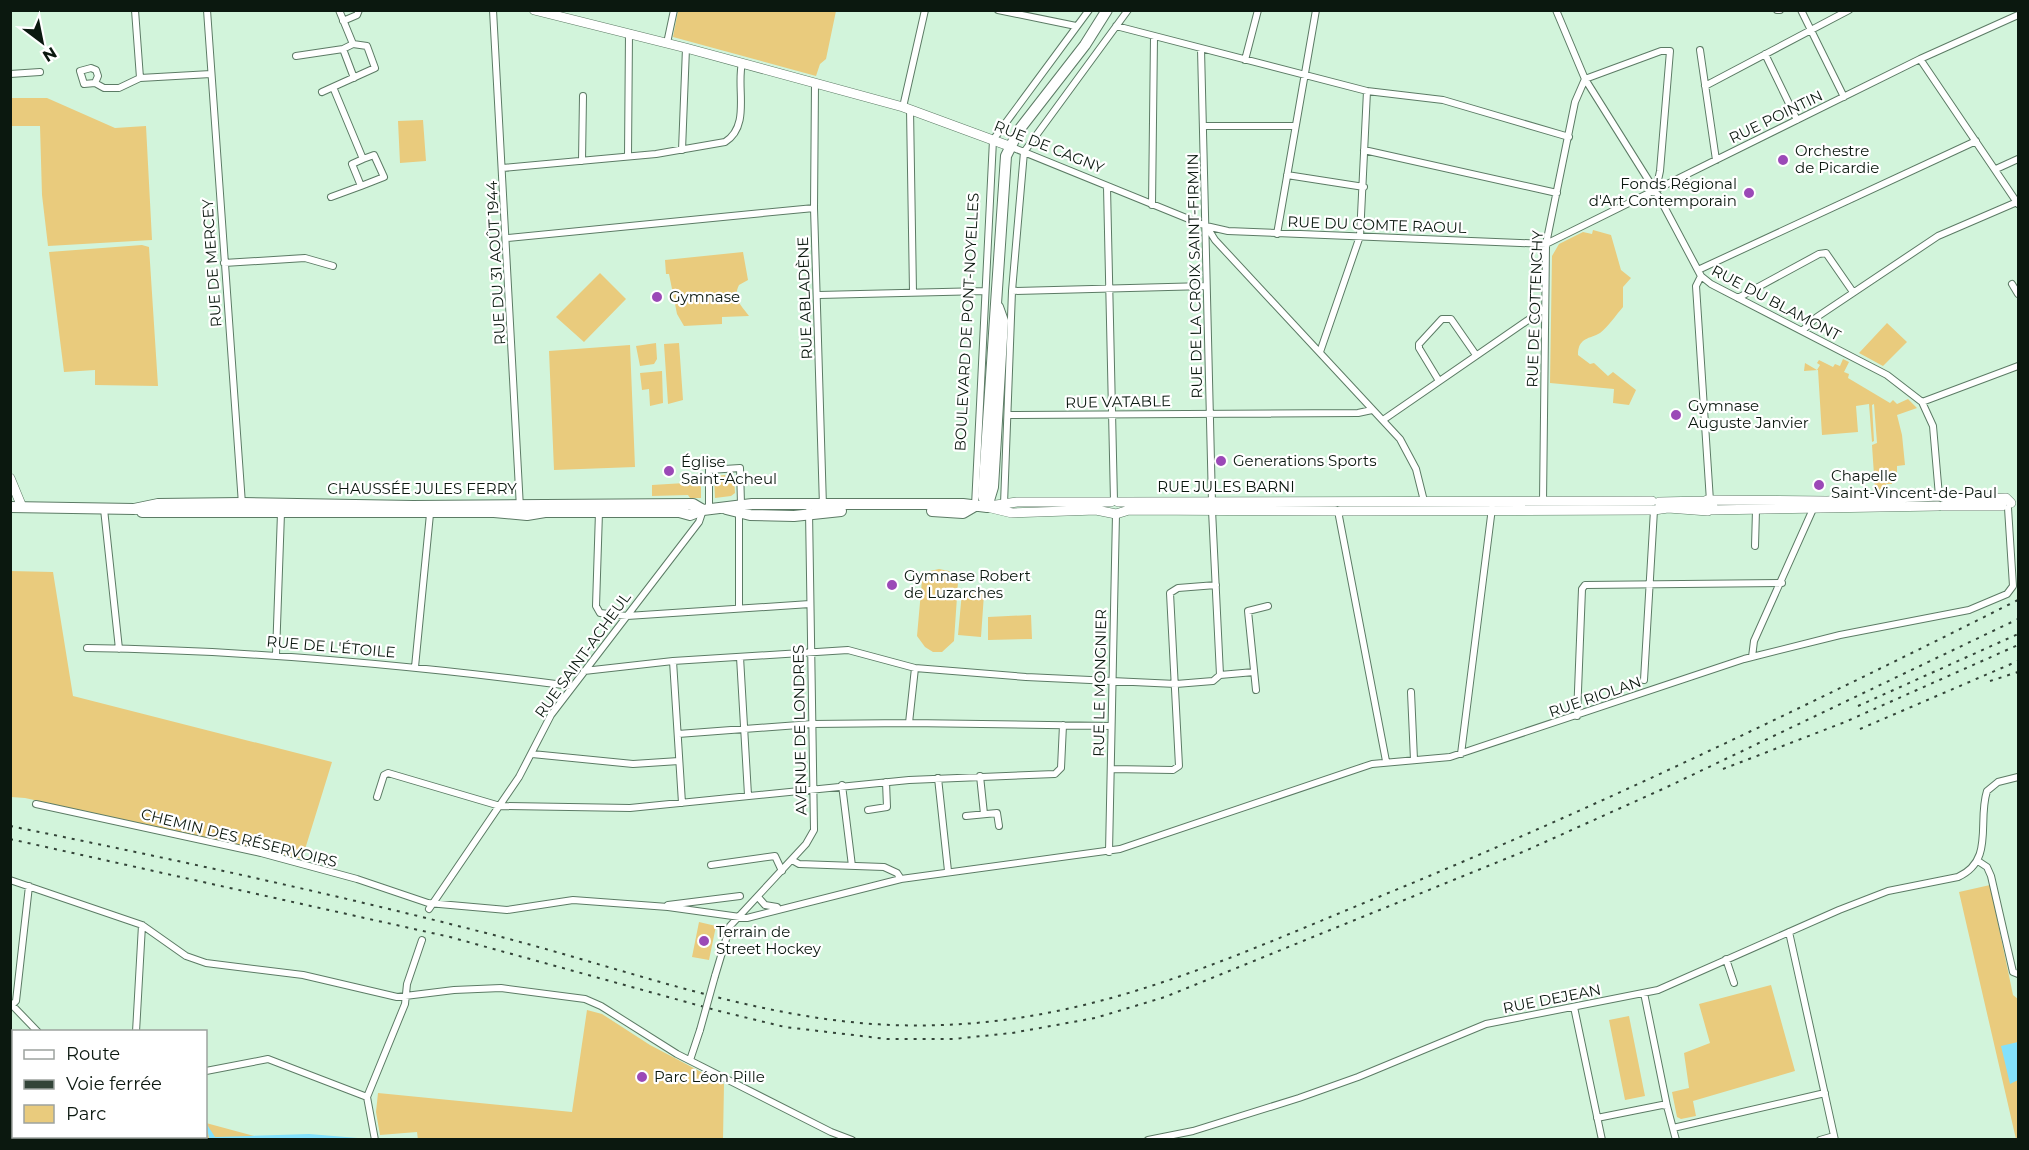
<svg xmlns="http://www.w3.org/2000/svg" width="2029" height="1150" font-family="Montserrat,sans-serif">
<style>
.green{fill:#e9cb7d}
.water{fill:#83e1fc}
.lines{fill:none;stroke-linecap:round;stroke-linejoin:round}
.street-casing{stroke:#5c7b65;stroke-width:8}
.secondary-casing{stroke:#5c7b65;stroke-width:10}
.primary-casing{stroke:#5c7b65;stroke-width:12}
.street{stroke:#fff;stroke-width:6}
.secondary{stroke:#fff;stroke-width:9}
.primary{stroke:#fff;stroke-width:10}
.rail{stroke:#334438;stroke-width:2;stroke-dasharray:3 6;stroke-linecap:butt}
.street-bridge-casing{stroke:#5c7b65;stroke-width:8;stroke-linecap:butt}
.street-bridge{stroke:#fff;stroke-width:6}
.poi-dot{fill:#9b49b7;stroke:#fff;stroke-width:2}
.labels{text-anchor:middle;stroke-width:4.5;stroke-linejoin:round;paint-order:stroke}
.street-label{font-size:15px;fill:#0b180f;stroke:#fff}
.poi-label{font-size:15px;fill:#0b180f;stroke:#fff;text-anchor:start}
</style>
<rect width="100%" height="100%" fill="#d2f4db"/>
<path class="green" d="M678,11V10L836,11L826,59L820,64L816,76L673,37Z
M10,98H47L115,128L146,126L152,240L48,246L42,195L40,126H11Z
M423,120L426,161L400,163L398,121Z
M1593,230L1611,235L1621,270L1631,278L1623,287V307C1616,315 1608,327 1600,333C1590,339 1578,337 1578,355L1590,364L1594,363L1608,376L1613,372L1636,390L1629,405L1613,403L1614,389L1550,383L1552,256L1559,244L1583,232L1592,234Z
M142,245L149,247L158,386L95,385V370L64,372L49,252Z
M743,252L748,280L739,285C732,299 742,306 749,316L722,317V324L684,326L677,314L669,274H666L665,260Z
M600,273L626,299L584,342L556,317Z
M1887,323L1907,342L1883,366L1859,353Z
M656,343L657,359L654,364L640,366L636,346Z
M679,343L683,400L668,404L664,344Z
M630,345L635,467L554,470L549,351Z
M1843,359L1849,362L1844,372L1849,374L1848,378L1890,403L1893,400L1897,404L1908,399L1917,408L1897,415L1902,435L1905,465L1897,466V474L1892,475V484H1886L1887,489L1875,490L1872,445L1877,443L1874,404L1872,405L1874,441L1872,442L1869,404L1856,406L1858,432L1822,435L1818,370L1804,371L1805,363L1817,370L1820,365L1817,363L1819,360L1833,367L1835,364L1840,366Z
M662,371L663,403L650,406L649,389L642,390L640,373Z
M725,475L726,478H734L735,493L731,496L715,498L714,476Z
M701,482V498H690L688,495L652,496V485Z
M939,569L949,571L958,582L954,641L942,652H933L925,647L917,636L922,580L930,571Z
M10,571L53,572L73,696L332,762L302,859L25,798L11,797Z
M962,592L984,594L981,637L958,635Z
M1031,615L1032,639L988,640V617Z
M1990,885L2013,995L2018,999V1139H2016L1959,892Z
M699,922L716,926L709,960L692,957Z
M1771,985L1795,1071L1693,1101L1696,1116L1681,1119L1677,1117L1672,1092L1689,1088L1684,1053L1710,1043L1699,1004Z
M587,1010L602,1014L650,1045L724,1084L723,1139L418,1140L417,1132L380,1135L376,1112L378,1093L572,1112Z
M1629,1016L1645,1096L1625,1100L1609,1020Z
M10,1052L14,1054V1136H206V1123L265,1139H11Z"/>
<path class="water" d="M2018,1042V1080L2010,1084L2001,1046Z
M206,1123L215,1137L309,1134L370,1139H202L209,1138Z"/>
<g class="lines">
<g class="street-casing">
<path id="street" d="M135,10L140,78
M207,10L242,504
M493,10L520,508
M998,10L1076,26
M1556,10L1585,79L1659,197L1701,276L1711,284L1887,375L1922,402L1933,426L1939,496
M1777,10H1780
M1801,10L1844,97
M343,21L357,15L359,10
M1116,26L1367,91L1443,100L1569,137
M667,43L674,10
M343,49L354,78
M1201,49L1212,503
M1700,50L1716,160
M1765,54L1797,120
M296,56L343,49L353,44
M1920,59L2018,204
M1245,60L1258,10
M10,74L40,72
M1585,79L1661,51H1670L1660,171L1656,190
M95,83L98,76L96,70L91,68L80,71L84,84L95,83L104,88H119L140,78L211,74
M815,84L814,208L823,506
M1705,86L1849,10
M322,92L333,87
M903,107L925,10
M910,109L913,292
M1203,126H1295
M1009,146L1206,226L1228,231L1546,244L1920,59L2018,15
M682,150L686,48
M1364,150L1557,193
M628,156L629,33
M582,161L583,96
M503,168L656,154L725,142C751,126 736,88 742,63
M1996,169L2018,159
M1287,175L1364,187
M361,186L384,177L374,155L363,159
M1107,187L1114,501
M331,197L361,186L352,164L363,159L333,87L375,68L367,46L353,44L339,10
M1152,205L1154,37
M1207,227L1215,240L1400,439L1416,469L1424,501
M1277,234L1316,10
M507,238L814,208
M224,263L305,258L333,266
M1698,270L1976,141
M1701,276L1696,286L1710,501
M2012,284L2018,294
M1012,291L1206,286
M819,295L984,291
M1738,298L1819,254L1826,253L1853,292
M1803,330L1817,317L1938,236L2017,202
M1320,352L1360,236L1367,91
M1439,381L1419,348V344L1442,319H1451L1476,355
M1922,402L2018,366
M1009,415L1358,413L1372,410
M1383,420L1544,309
M1543,502L1546,244L1575,102L1585,79
M1004,504L1012,291L1024,152L1128,10
M975,506L993,140L1089,10
M104,509L119,649
M709,510V470L740,468L741,504
M1338,511L1386,761
M599,512L596,606L600,613L627,616L810,604
M739,513V608
M1755,546L1756,510
M87,648C250,650 410,665 571,686
M276,654L281,513
M740,657L748,795
M1752,657L1754,641L1813,509
M673,661L682,803
M415,667L430,514
M584,671L673,661L848,650L915,668L1026,677L1176,684L1213,681L1220,675L1212,510
M1220,675L1254,672
M1644,680L1654,510
M1256,690L1248,611L1268,606
M1411,692L1414,760
M1577,716L1582,589L1585,585L1782,583
M909,723L915,668
M678,734L812,724L909,723L1111,726
M532,754L633,764L679,761
M1461,754L1492,508
M1111,769L1173,770L1179,766L1170,593L1178,588L1216,585
M980,776L984,814
M938,778L948,871
M842,785L852,866
M377,797L384,775L388,773L500,806L630,808L909,780L1055,774L1061,768L1063,725
M36,804L261,853L357,879L428,903L507,910L573,900L668,907L747,918L901,879L1120,849L1372,764L1450,757L1744,659L1840,635L1969,610L2007,594L2013,586L2008,508
M868,810L887,807L886,782
M966,816L997,813L999,826
M1109,852L1116,514
M792,860L799,864L884,867L897,873L901,879
M1978,861L1987,867L1991,876L2013,972L2018,974
M711,865L775,856L782,871
M10,880L142,925L186,956L206,963L303,975L397,997L454,990L501,988L585,999L601,1006L677,1054L831,1132L852,1140
M758,897L765,905L777,907
M668,907V905L740,896
M429,909L519,777L551,715L699,522L703,510
M1789,932L1835,1140
M1726,959L1734,983
M715,976L730,926L806,844L814,830L809,511
M1644,993L1667,1106L1676,1140
M11,1004L38,1032
M12,1005L16,1001L29,886
M1574,1007L1602,1140
M136,1032L142,925
M690,1060L700,1030
M206,1071L268,1059L367,1097
M1597,1118L1662,1105L1667,1106
M1673,1128L1825,1093
M375,1140L367,1097L405,1004L407,984L422,940
M1148,1140L1193,1131L1299,1098L1358,1077L1486,1024L1658,990L1839,910L1888,891L1958,877C1995,860 1977,822 1987,791L1998,782L2018,777
M1820,1140L1834,1136"/>
</g>
<g class="secondary-casing">
<path id="secondary" d="M534,10L686,48L903,107L1009,146
M10,478L22,507
M1118,502L1652,501
M1659,502L1705,501
M989,506L1017,502H1111
M1943,506H2002
M987,507L1012,513L1096,510L1116,514L1129,510L1335,511
M1704,509L1703,504L1707,500L1827,501L1939,496L1953,500L2006,498L2011,503
M1710,510L1938,506
M1340,511L1654,510L1668,508L1708,511L1713,507L1711,502"/>
</g>
<g class="primary-casing">
<path id="primary" d="M10,507L134,509L158,504L242,503L413,506L693,504L703,510L752,504H963L987,507
M987,507L983,496L1006,156L1019,130L1085,45L1107,10
M987,507L993,487L1003,321L998,307
M726,509L750,515L794,516L841,511
M932,511L963,513L975,506
M142,512H494L527,515L545,512H679L690,515L703,510"/>
</g>
<use href="#street" class="street"/>
<use href="#secondary" class="secondary"/>
<use href="#primary" class="primary"/>
<path class="rail" d="M1990,681L2018,672
M1858,706L2018,634
M1860,729L2018,661
M1723,769L1845,722L2018,645
M10,826C177,860 344,896 509,939C634,972 762,1020 892,1025C1076,1032 1217,963 1381,896C1598,807 1809,705 2018,600
M10,839L450,937L719,1011L785,1027L887,1039H953L1012,1033L1095,1018L1165,997L1525,851L1665,788L2018,619"/>
<g class="street-bridge-casing">
<path id="street-bridge" d="M700,1030L715,976"/>
</g>
<use href="#street-bridge" class="street-bridge"/>
</g>
<g class="poi-dot">
<circle cx="1783" cy="160" r="6"/>
<circle cx="1749" cy="193" r="6"/>
<circle cx="657" cy="297" r="6"/>
<circle cx="1676" cy="415" r="6"/>
<circle cx="1221" cy="461" r="6"/>
<circle cx="669" cy="471" r="6"/>
<circle cx="1819" cy="485" r="6"/>
<circle cx="892" cy="585" r="6"/>
<circle cx="704" cy="941" r="6"/>
<circle cx="642" cy="1077" r="6"/>
</g>
<g class="labels">
<g class="street-label">
<text transform="translate(1776 117) rotate(-26)" y="5">RUE POINTIN</text>
<text transform="translate(1049 147) rotate(22)" y="5">RUE DE CAGNY</text>
<text transform="translate(1377 225) rotate(2)" y="5">RUE DU COMTE RAOUL</text>
<text transform="translate(212 263) rotate(-94)" y="5">RUE DE MERCEY</text>
<text transform="translate(496 263) rotate(-93)" y="5">RUE DU 31 AOÛT 1944</text>
<text transform="translate(1195 276) rotate(-91)" y="5">RUE DE LA CROIX SAINT-FIRMIN</text>
<text transform="translate(805 298) rotate(-92)" y="5">RUE ABLADÈNE</text>
<text transform="translate(1776 303) rotate(28)" y="5">RUE DU BLAMONT</text>
<text transform="translate(1535 309) rotate(-88)" y="5">RUE DE COTTENCHY</text>
<text transform="translate(967 322) rotate(-87)" y="5">BOULEVARD DE PONT-NOYELLES</text>
<text transform="translate(1118 402) rotate(-1)" y="5">RUE VATABLE</text>
<text x="1226" y="492">RUE JULES BARNI</text>
<text x="422" y="494">CHAUSSÉE JULES FERRY</text>
<text transform="translate(331 647) rotate(5)" y="5">RUE DE L'ÉTOILE</text>
<text transform="translate(583 655) rotate(-54)" y="5">RUE SAINT-ACHEUL</text>
<text transform="translate(1100 683) rotate(-89)" y="5">RUE LE MONGNIER</text>
<text transform="translate(1595 697) rotate(-19)" y="5">RUE RIOLAN</text>
<text transform="translate(800 730) rotate(-91)" y="5">AVENUE DE LONDRES</text>
<text transform="translate(239 838) rotate(14)" y="5">CHEMIN DES RÉSERVOIRS</text>
<text transform="translate(1552 999) rotate(-11)" y="5">RUE DEJEAN</text>
</g>
<g class="poi-label">
<text x="1795" y="156">Orchestre<tspan x="1795" dy="17">de Picardie</tspan></text>
<text x="1737" y="189" text-anchor="end">Fonds Régional<tspan x="1737" dy="17">d'Art Contemporain</tspan></text>
<text x="669" y="302">Gymnase</text>
<text x="1688" y="411">Gymnase<tspan x="1688" dy="17">Auguste Janvier</tspan></text>
<text x="1233" y="466">Generations Sports</text>
<text x="681" y="467">Église<tspan x="681" dy="17">Saint-Acheul</tspan></text>
<text x="1831" y="481">Chapelle<tspan x="1831" dy="17">Saint-Vincent-de-Paul</tspan></text>
<text x="904" y="581">Gymnase Robert<tspan x="904" dy="17">de Luzarches</tspan></text>
<text x="716" y="937">Terrain de<tspan x="716" dy="17">Street Hockey</tspan></text>
<text x="654" y="1082">Parc Léon Pille</text>
</g>
</g>
<rect width="2029" height="1150" fill="none" stroke="#0b180f" stroke-width="24"/>
<rect x="12" y="1030" width="195" height="108" fill="#ffffff" stroke="#9da39f" stroke-width="1.5"/>
<rect x="24" y="1050" width="30" height="9" fill="#ffffff" stroke="#9da39f" stroke-width="1.5"/>
<text x="66" y="1060" font-size="18" fill="#0b180f">Route</text>
<rect x="24" y="1080" width="30" height="9" fill="#334438" stroke="#9da39f" stroke-width="1.5"/>
<text x="66" y="1090" font-size="18" fill="#0b180f">Voie ferrée</text>
<rect x="24" y="1105" width="30" height="18" fill="#e9cb7d" stroke="#9da39f" stroke-width="1.5"/>
<text x="66" y="1120" font-size="18" fill="#0b180f">Parc</text>
<g transform="translate(42 42) rotate(148)" stroke="#ffffff" stroke-width="4.5" paint-order="stroke">
<path d="M0-4.5L10 22L0 15L-10 22Z" fill="#0b180f"/>
<text y="-9" font-size="16" font-weight="bold" text-anchor="middle" fill="#0b180f">N</text>
</g>
</svg>
